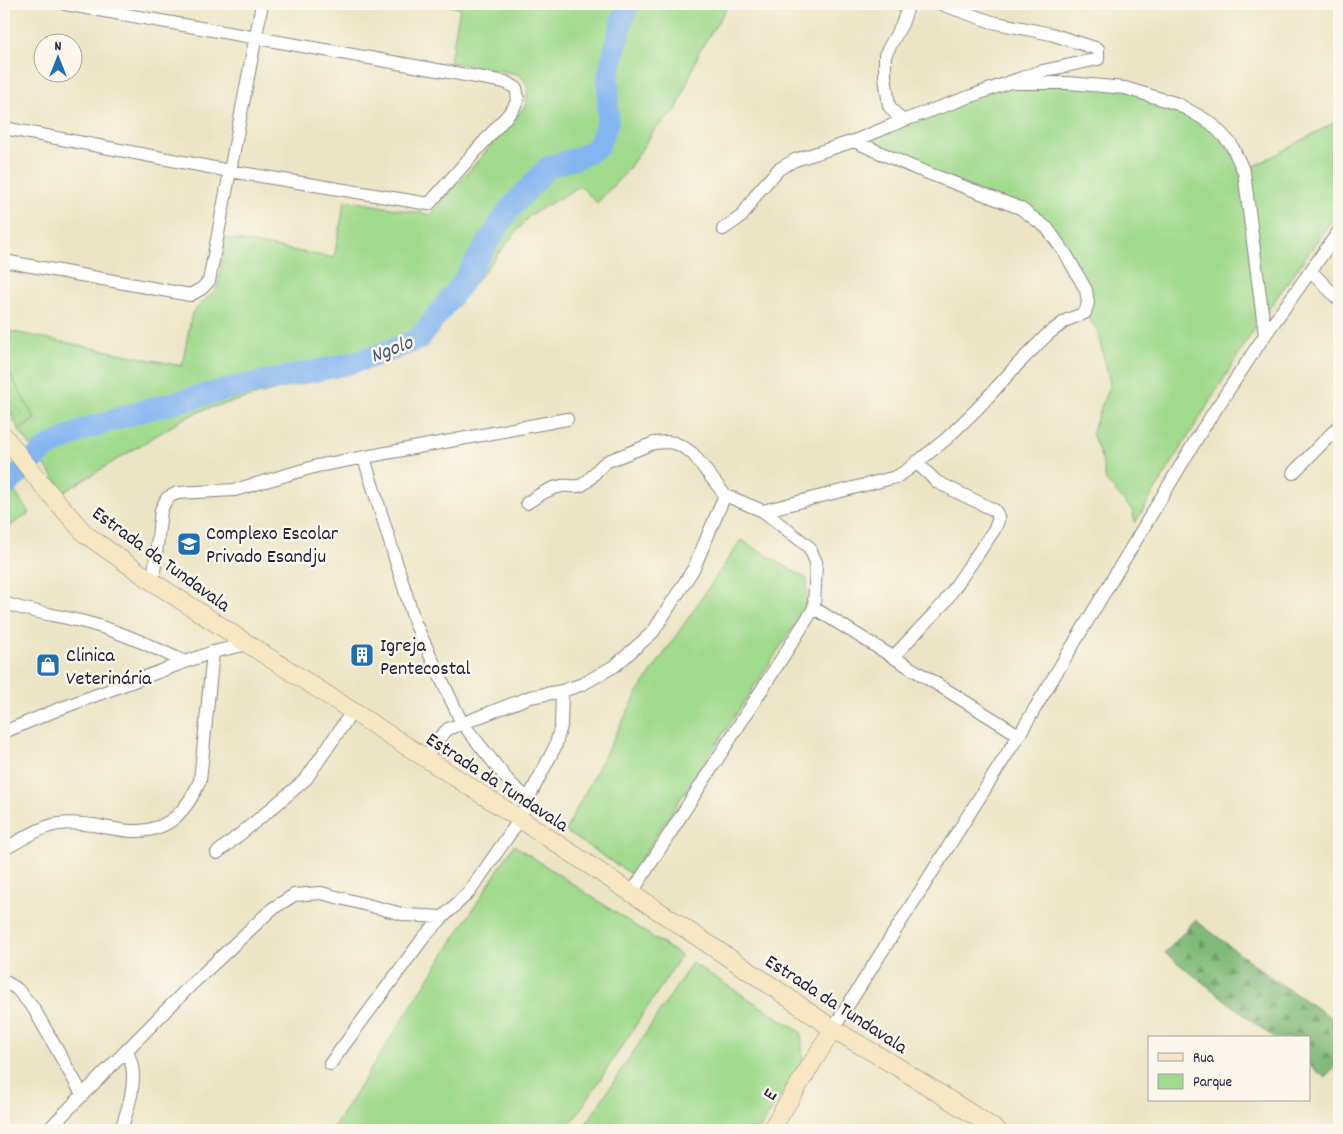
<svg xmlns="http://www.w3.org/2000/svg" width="1343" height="1134" font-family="Dekko,sans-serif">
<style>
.green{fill:#a0da8d;stroke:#617e64}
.forest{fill:url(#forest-firs);stroke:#516e5a}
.garden{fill:url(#garden-dots);stroke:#617e64}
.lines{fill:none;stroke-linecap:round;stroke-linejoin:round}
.river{stroke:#83b5f0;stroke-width:22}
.street-casing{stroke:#878480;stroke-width:14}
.secondary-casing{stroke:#878480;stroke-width:19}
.street{stroke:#fff;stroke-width:12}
.secondary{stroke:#f7e8c3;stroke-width:18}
.labels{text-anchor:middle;stroke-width:5;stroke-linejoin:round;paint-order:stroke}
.poi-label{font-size:20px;fill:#22223b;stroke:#fbf7ec;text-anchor:start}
.street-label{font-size:20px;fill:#22223b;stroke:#fbf7ec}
.water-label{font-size:21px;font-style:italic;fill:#44557a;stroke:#fbf7ec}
</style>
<defs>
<pattern id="forest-firs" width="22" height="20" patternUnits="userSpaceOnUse" patternTransform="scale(1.25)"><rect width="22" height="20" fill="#80ba78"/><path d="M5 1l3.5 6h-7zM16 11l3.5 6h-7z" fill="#689764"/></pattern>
<pattern id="garden-dots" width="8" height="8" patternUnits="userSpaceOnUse" patternTransform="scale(1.25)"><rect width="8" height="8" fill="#a0da8d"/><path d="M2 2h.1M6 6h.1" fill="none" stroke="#8abb7b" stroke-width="1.8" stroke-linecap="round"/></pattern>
</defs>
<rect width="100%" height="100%" fill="#fbf7ec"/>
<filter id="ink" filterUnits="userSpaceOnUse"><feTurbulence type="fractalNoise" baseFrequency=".02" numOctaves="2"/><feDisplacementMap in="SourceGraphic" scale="10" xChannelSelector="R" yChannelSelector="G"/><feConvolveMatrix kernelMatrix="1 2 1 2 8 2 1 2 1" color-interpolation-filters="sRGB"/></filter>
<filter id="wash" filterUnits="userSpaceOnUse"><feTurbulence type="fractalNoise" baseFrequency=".0096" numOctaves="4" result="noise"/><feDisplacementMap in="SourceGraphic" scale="20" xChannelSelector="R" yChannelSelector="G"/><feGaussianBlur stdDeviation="1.12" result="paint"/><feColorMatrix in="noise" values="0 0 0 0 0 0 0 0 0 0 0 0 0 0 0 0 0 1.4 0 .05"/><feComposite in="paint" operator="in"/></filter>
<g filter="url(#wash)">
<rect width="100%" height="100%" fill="#ece5c5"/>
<path class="green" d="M438,4H729L699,52L676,111L655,129L627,171L597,203L580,186L529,216L435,332L417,348L383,361L206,409L185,418L64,492L19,430L35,419L4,364V330L182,366L192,313L217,288L226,238L334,258L345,200L431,215L525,106C528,92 531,84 518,74L450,62L460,8Z
M1005,83L1125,88L1211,123L1244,172L1339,120V210L1253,331L1135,523L1132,510L1106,481L1102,460L1092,433L1110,383L1097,330L1085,313L1088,303L1067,256L1020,208L854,141Z
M9,483L29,513L4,530V486Z
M741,540L807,579L806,608L631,874L565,831L638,692Z
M514,845L681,956L567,1130H332Z
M692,963L801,1032L803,1061L759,1130H582Z"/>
<path class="forest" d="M1195,920L1276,981L1339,1023V1059L1326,1078L1309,1065V1038H1274L1165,953Z"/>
<path class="garden" d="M4,364L35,419L19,430L4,402Z"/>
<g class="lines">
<path class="river" d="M4,486L9,483L46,448L83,430L138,412L228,389L348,364L378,355L419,339L462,283L508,211L548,167L581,157L598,147L608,121V77L623,16L630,4"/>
</g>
</g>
<g filter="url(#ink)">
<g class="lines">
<g class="street-casing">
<path id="street" d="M1015,83H1068L1125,88L1178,104L1211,123L1231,144L1244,172L1265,335
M902,121L889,106L885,76V55L902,24L909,4
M4,128L230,171L429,204L513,109L518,99L516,88L505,82L65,4
M723,229L742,216L758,192L779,169L795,160L854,141L902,121L1038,72L1098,59V49L1051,34L992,22L941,4
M4,261L190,295L201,289L209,281L262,4
M1311,271L1339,300
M364,458L415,623L462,723L510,783L528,799
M1293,473L1339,426
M527,503C538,495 549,488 562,486C569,485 575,488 582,485C592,480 597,467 608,461L654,443L666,442L675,443L683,447L693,454L725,495L763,511L809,547L816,562L814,608
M763,511L896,477L906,471L945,440L977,409L1017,365L1048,334L1067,320L1085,313L1088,303L1086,290L1067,256L1047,228L1020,208L917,169L854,141
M153,582L161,510L167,498L177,493L235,490L317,466L567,419
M4,603C33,613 65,616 95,625C126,634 155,648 185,662
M893,657L944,603L994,530C998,522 1001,517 994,510L937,482L916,462
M4,732L59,709L185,662L213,652L248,644
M425,758L440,737L448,729L530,697L562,691L583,684L616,665L653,632L694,568L725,495
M4,849C20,841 41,826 59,824C71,822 82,824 93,825C106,827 126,832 139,831C172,829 187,809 200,781L213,652
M217,853L272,808L306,779L352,712
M631,894L814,608L1019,735
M4,981L17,989L34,1009L82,1094
M833,1029L1019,735L1202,430L1265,335L1339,231
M330,1064L424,937L443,917L470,891L520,819L528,799L555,747L561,726L562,691
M48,1130L190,986L272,909L294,895L321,893L406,915L443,917
M121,1130C127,1110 136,1088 132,1066C131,1061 129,1056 127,1051"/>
</g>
<g class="secondary-casing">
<path id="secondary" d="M4,436L39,481L85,534L153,582L248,644L520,819L776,989L833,1029L896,1066L997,1130
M771,1130L833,1029"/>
</g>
<use href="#street" class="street"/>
<use href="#secondary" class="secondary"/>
</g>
</g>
<defs>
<g id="school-square" transform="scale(1.25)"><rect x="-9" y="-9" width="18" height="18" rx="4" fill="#1f6fb2" stroke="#fbf7ec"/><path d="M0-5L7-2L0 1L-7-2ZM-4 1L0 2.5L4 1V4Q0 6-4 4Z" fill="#fff"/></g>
<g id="building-square" transform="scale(1.25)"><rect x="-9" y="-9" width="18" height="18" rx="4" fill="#1f6fb2" stroke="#fbf7ec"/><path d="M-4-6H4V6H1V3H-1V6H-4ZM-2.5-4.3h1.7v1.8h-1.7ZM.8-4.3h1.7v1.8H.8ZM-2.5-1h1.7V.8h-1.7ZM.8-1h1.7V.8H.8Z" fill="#fff"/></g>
<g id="shop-square" transform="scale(1.25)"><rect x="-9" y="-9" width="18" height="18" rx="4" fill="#1f6fb2" stroke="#fbf7ec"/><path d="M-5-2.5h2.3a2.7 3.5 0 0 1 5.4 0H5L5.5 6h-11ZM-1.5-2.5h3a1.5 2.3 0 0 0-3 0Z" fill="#fff"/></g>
</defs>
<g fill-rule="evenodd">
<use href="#school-square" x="189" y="544"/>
<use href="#building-square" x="362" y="655"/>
<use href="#shop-square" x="48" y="665"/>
</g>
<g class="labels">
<g class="poi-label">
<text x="206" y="539">Complexo Escolar<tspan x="206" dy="23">Privado Esandju</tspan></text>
<text x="380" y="651">Igreja<tspan x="380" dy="23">Pentecostal</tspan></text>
<text x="66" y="661">Clinica<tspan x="66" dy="23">Veterinária</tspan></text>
</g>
<g class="street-label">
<text transform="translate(162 558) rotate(36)" y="7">Estrada da Tundavala</text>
<text transform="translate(498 781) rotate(33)" y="7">Estrada da Tundavala</text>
<text transform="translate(837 1003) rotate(33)" y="7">Estrada da Tundavala</text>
<text transform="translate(769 1094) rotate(-58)" y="7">E</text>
</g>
<g class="water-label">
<text transform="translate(391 348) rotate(-21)" y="7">Ngolo</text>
</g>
</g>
<rect width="1343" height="1134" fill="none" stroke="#fbf7ec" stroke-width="20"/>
<rect x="1148" y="1036" width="162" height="65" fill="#fbf7ec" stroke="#a4a2a5"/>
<rect x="1158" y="1053" width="25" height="8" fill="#f7e8c3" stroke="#a4a2a5"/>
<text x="1193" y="1062" font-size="15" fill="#22223b">Rua</text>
<rect x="1158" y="1074" width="25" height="15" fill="#a0da8d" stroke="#a4a2a5"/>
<text x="1193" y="1086" font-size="15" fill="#22223b">Parque</text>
<g transform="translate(58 58)"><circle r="24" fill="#fbf7ec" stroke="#a4a2a5"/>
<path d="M0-4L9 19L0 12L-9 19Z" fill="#1f6fb2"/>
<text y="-8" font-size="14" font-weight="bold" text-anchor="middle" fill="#22223b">N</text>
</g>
</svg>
